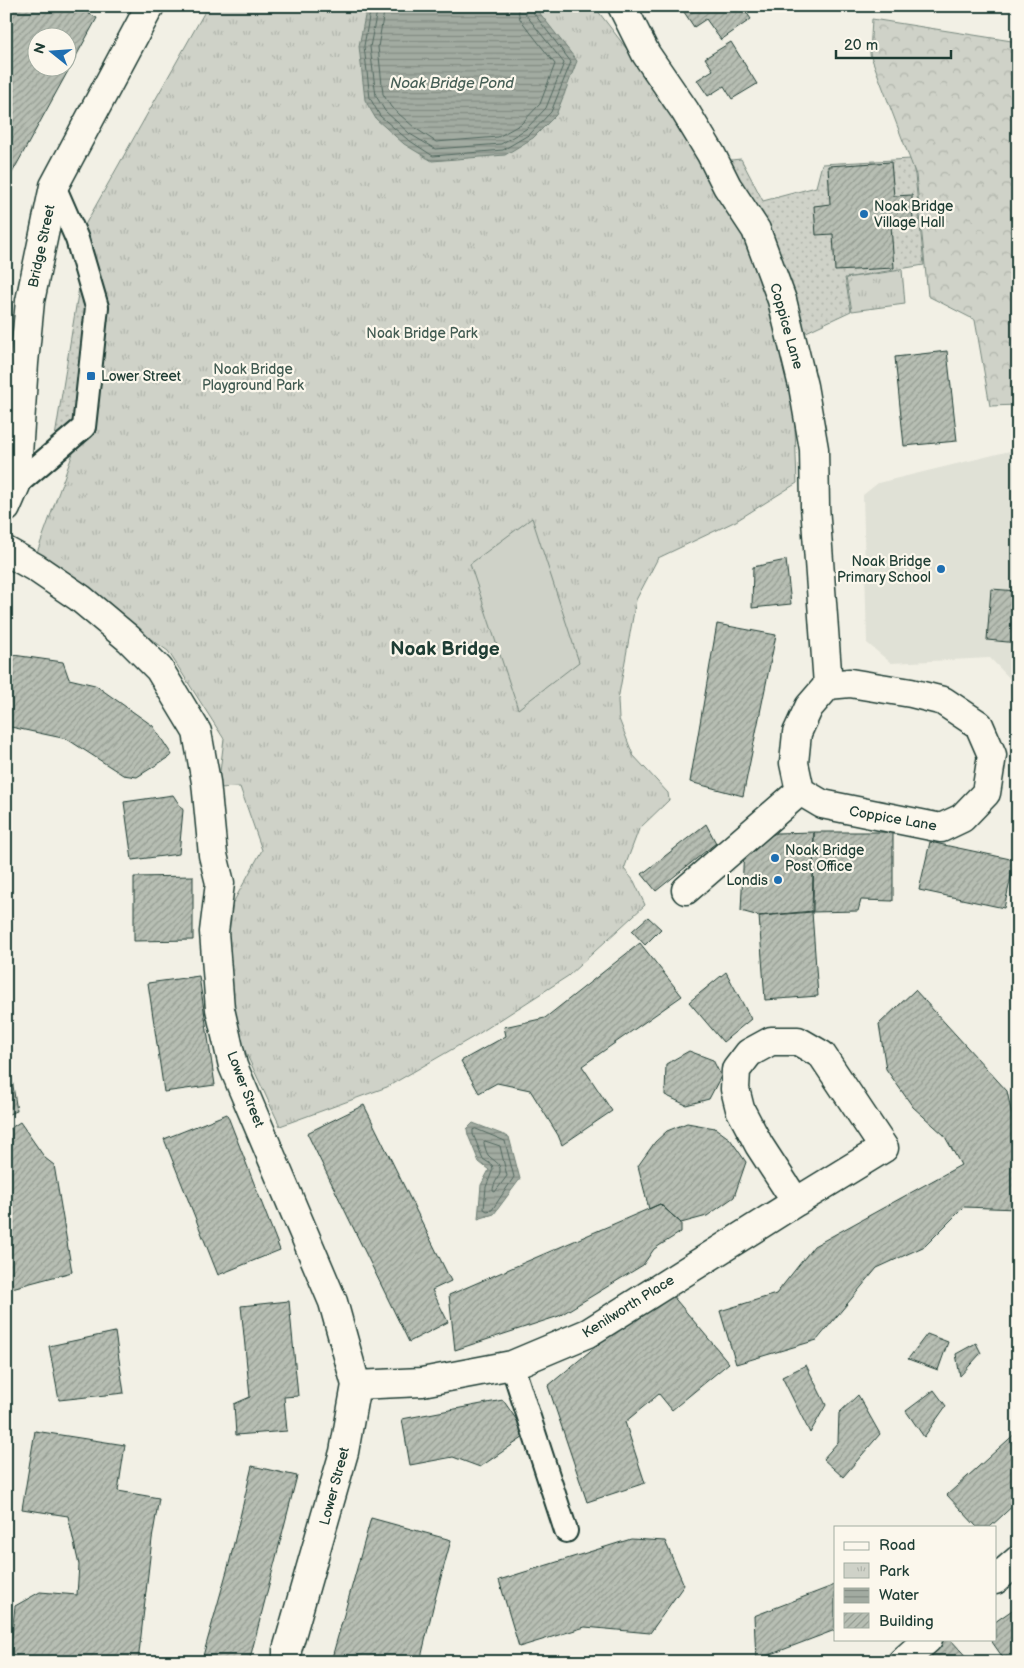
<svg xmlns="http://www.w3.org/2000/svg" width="1024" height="1668" font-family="'Balsamiq Sans',sans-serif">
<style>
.built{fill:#e0e1d6}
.grass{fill:url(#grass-dots);stroke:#77887e}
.forest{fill:url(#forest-crowns);stroke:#77887e}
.park{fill:url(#park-tufts);stroke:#77887e}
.pitch{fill:#cfd2c8;stroke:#77887e}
.water{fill:url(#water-rules);stroke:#6e7f75}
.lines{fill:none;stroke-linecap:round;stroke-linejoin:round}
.shore{stroke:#536960;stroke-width:1}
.building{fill:url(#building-hatch);stroke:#1f3d34;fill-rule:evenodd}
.lane-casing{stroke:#1f3d34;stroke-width:26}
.street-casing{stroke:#1f3d34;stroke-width:31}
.lane{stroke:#fbf7ec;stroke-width:22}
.street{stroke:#fbf7ec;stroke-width:28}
.poi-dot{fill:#1f6fb2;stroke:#fbf7ec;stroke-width:2}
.labels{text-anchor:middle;stroke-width:4.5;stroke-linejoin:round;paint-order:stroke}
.poi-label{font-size:14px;fill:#1f3d34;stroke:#fbf7ec;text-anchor:start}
.street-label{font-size:14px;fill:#1f3d34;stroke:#fbf7ec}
.park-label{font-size:14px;fill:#425b52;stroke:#fbf7ec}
.water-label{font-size:15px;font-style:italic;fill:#465e55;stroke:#fbf7ec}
.district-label{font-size:19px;font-weight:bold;fill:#1f3d34;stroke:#fbf7ec}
</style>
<defs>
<pattern id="grass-dots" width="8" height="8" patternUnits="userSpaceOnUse" patternTransform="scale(1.25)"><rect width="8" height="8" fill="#cfd2c8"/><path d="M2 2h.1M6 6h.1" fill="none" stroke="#b1b5ac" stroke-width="1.8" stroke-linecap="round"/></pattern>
<pattern id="forest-crowns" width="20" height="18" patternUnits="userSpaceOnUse" patternTransform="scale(1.25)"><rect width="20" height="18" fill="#cfd2c8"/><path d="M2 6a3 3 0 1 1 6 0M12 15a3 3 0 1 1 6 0" fill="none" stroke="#b1b5ac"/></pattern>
<pattern id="park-tufts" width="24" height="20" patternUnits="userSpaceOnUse" patternTransform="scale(1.25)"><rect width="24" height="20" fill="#cfd2c8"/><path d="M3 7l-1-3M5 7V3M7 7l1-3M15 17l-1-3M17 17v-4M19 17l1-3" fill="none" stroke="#b1b5ac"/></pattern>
<pattern id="water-rules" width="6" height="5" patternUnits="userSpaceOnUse" patternTransform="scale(1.25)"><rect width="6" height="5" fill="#a2aba1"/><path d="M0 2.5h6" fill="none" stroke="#838c84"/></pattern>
<pattern id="building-hatch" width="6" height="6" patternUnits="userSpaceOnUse" patternTransform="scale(1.25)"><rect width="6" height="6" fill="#b7beb3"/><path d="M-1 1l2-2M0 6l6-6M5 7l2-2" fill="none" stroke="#949c92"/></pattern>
</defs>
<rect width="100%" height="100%" fill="#f2f0e5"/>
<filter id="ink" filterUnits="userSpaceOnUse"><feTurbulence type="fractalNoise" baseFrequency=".02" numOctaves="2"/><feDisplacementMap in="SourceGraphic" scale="10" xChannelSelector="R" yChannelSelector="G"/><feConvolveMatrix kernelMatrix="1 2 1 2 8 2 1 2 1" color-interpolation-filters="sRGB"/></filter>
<g filter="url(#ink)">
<path class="built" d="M1018,449V687L990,658L891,663L867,643L863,495L878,483Z"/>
<path class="grass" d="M741,159L763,201L816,187L822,164L911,159L915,175L924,265L845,278L851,311L787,341L712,162Z
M81,275L91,307L76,425L54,443Z"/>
<path class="forest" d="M872,19L1018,42V405L990,406L975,320L928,296L916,175L870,54Z"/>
<path class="park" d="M208,6H594L684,124L737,207L793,373L797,483L736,521L658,558L636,600L618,700L619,719L633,755L668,793L669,800L639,829L624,869L634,881L645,905L568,976L475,1036L387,1087L280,1126L239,1038L223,932L229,910L262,850L240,787L218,788L224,739L168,651L35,558L85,420L97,307L77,239Z
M902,270L905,304L852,311L846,278Z"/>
<path class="pitch" d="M532,518L579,662L518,709L470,564Z"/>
<path class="water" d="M367,6L535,7L577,61L556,115L533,138L505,155L432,161L404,144L376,119L365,100L359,46Z
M473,1123L509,1137L520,1179L494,1214L478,1219L481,1185L489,1170L479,1162L468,1135L467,1129Z"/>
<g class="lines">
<path class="shore" d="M371,6L364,46L370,98L380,116L407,139L433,156L503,150L530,134L551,112L571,62L532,11L531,6
M378,6L370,47L376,96L385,111L410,134L435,149L501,144L526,129L546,108L564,63L526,15L524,6
M385,6L378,47L383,94L391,107L415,128L436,142L498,137L521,124L540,104L555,64L520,19L517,6
M476,1129L505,1141L514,1177L492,1210L487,1211L484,1209L486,1187L493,1169L492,1165L483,1159L473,1134V1130Z
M485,1141L500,1146L507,1176L495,1192L493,1191C493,1184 498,1179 500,1172C501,1162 493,1161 488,1155C486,1152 485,1147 484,1143Z"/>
</g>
<path class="building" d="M6,6H75L97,18L6,184V59L9,55L6,54ZM38,38H68V68H38Z
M680,6H742L751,19L721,40L706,19L694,27Z
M731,42L757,84L732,99L724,86L708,96L697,80L713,70L705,58Z
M891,162L894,196L912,195L913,224L891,225L894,268L835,271L833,234L816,235L814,206L830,204L828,166Z
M947,351L957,441L904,446L895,357Z
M786,560L791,604L752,608L753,567Z
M991,589L1018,591V643L987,640Z
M717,624L776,635L743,796L690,782Z
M6,654L63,662L69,679L95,685L153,726L172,755L137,777L123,775L67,739L6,726Z
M173,795L183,810L179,854L132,860L124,802Z
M706,824L716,843L656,891L642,874Z
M814,832L813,911L759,916L741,911L744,848L776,833Z
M814,832H893V901L861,900L858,911L812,912Z
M930,842L1015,860L1004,908L919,890Z
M193,876V940L134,941V877Z
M812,912L818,996L765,1000L759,916Z
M648,917L661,929L645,945L632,931Z
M640,943L682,996L582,1066L612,1111L562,1145L558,1135L530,1090L497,1083L479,1093L461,1061L506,1036L504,1027L545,1018Z
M726,972L751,1019L723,1042L689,1002Z
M199,976L215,1085L164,1092L148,983Z
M915,990L1007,1091L1018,1144L1017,1209L964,1207L925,1246L877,1268L817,1340L736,1364L720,1311L776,1294L814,1246L961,1165L944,1135L913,1107L886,1069L879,1024Z
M689,1051L713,1060L721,1076L709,1099L686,1105L665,1095L666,1064Z
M10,1067L17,1111L6,1115V1070Z
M364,1105L451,1281L432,1290L448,1322L409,1342L307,1133Z
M227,1114L280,1250L218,1275L164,1139Z
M20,1122L45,1158L54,1165L72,1272L8,1289L6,1279V1131Z
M687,1123L715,1128L730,1139L746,1162L734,1197L707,1216L681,1223L660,1204L649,1209L638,1166L655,1142L667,1131Z
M660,1204L681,1223V1232L654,1249L643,1265L559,1316L455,1350L449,1295Z
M666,1288L729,1363L672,1410L659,1394L625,1422L645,1483L587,1502L548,1386Z
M289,1301L298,1396L284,1397L287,1431L236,1435L234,1404L250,1397L241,1306Z
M115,1332L124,1393L59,1400L49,1346Z
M927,1334L948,1342L938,1370L908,1359Z
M976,1343L981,1353L960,1376L956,1354Z
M806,1365L826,1405L810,1433L782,1377Z
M934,1390L946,1406L924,1437L906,1411Z
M858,1395L880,1434L843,1477L823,1459L838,1442L839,1413Z
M503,1400L527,1435L480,1467L453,1457L410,1465L402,1419Z
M35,1431L125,1445L118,1491L159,1498L152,1539L138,1662H9L15,1606L40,1592L77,1595L79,1565L68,1516L22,1509Z
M1018,1431V1501L990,1527H977L947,1495Z
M252,1466L297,1476L249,1662H223L203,1656L230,1560Z
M371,1518L451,1540L434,1603L420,1662H332L333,1654Z
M631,1539L665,1541L684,1585L650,1633L585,1627L519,1647L499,1580Z
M835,1585V1630L756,1660L754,1616Z
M1018,1606V1662H1006L990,1639H995V1622Z
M946,1639H950L971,1662H922Z"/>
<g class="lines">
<g class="lane-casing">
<path id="lane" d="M16,485L84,427L97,307L77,239L54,186
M512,1365L566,1531"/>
</g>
<g class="street-casing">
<path id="street" d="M622,6L646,54L685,111L711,154L727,186L756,230L782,300L803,386L814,449L815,506L828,685
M6,508L16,485L24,363L30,301L54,186L150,6
M6,551L36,568L80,598L129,639L159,669L197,732L206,782L213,855L220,883L214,932L220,1009L233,1066L333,1302L356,1385L344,1452L287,1650V1662
M850,683L911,693L943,701L979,725L992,755L986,793L962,818L941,828L822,804L800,791L794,763L797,733L809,707L828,685Z
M686,890L800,791
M356,1385L422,1382L512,1365L588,1333L796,1202L759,1145L740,1109L735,1089L736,1070L749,1053L771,1041H798L822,1055L884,1148L796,1202
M995,1580L1018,1560
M902,1662L928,1639"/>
</g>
<use href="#lane" class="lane"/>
<use href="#street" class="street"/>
</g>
</g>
<g class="poi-dot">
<circle cx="864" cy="214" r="5"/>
<rect x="86" y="371" width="10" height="10" rx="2.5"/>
<circle cx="941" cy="569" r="5"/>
<circle cx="775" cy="858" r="5"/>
<circle cx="778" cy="880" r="5"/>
</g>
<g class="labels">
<g class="poi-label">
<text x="874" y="211">Noak Bridge<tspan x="874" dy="16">Village Hall</tspan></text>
<text x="101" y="381">Lower Street</text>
<text x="931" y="566" text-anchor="end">Noak Bridge<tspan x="931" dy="16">Primary School</tspan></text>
<text x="785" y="855">Noak Bridge<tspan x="785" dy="16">Post Office</tspan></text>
<text x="768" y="885" text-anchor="end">Londis</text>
</g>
<g class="street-label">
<text transform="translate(41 246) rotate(-78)" y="5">Bridge Street</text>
<text transform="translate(787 326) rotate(74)" y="5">Coppice Lane</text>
<text transform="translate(893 818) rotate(10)" y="5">Coppice Lane</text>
<text transform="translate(246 1089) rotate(69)" y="5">Lower Street</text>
<text transform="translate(628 1306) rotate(-32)" y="5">Kenilworth Place</text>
<text transform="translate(334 1486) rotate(-75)" y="5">Lower Street</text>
</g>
<g class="park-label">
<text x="422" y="338">Noak Bridge Park</text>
<text x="253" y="374">Noak Bridge<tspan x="253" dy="16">Playground Park</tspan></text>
</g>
<g class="water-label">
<text x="452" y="88">Noak Bridge Pond</text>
</g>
<g class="district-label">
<text x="445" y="655">Noak Bridge</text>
</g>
</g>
<rect width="1024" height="1668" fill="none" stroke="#fbf7ec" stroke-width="25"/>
<rect x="12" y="12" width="999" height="1643" fill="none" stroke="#1f3d34" stroke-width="2" filter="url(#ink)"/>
<rect x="834" y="1526" width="162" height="115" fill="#fbf7ec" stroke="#a3ada2"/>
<rect x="844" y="1542" width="25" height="8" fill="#fbf7ec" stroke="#a3ada2"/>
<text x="879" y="1550" font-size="15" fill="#1f3d34">Road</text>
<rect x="844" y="1563" width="25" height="15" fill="url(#park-tufts)" stroke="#a3ada2"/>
<text x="879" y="1576" font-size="15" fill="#1f3d34">Park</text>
<rect x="844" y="1588" width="25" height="15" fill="url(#water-rules)" stroke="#a3ada2"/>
<text x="879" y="1600" font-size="15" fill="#1f3d34">Water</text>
<rect x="844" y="1613" width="25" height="15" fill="url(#building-hatch)" stroke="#a3ada2"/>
<text x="879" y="1626" font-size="15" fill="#1f3d34">Building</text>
<g transform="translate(52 52) rotate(287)"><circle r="24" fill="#fbf7ec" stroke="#a3ada2"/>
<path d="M0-4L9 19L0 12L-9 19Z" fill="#1f6fb2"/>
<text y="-8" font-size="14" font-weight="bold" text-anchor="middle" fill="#1f3d34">N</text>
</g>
<path d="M836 50v8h115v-8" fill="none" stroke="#1f3d34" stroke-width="2.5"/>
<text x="844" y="50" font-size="15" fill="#1f3d34" stroke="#fbf7ec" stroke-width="4" paint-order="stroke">20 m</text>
</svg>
